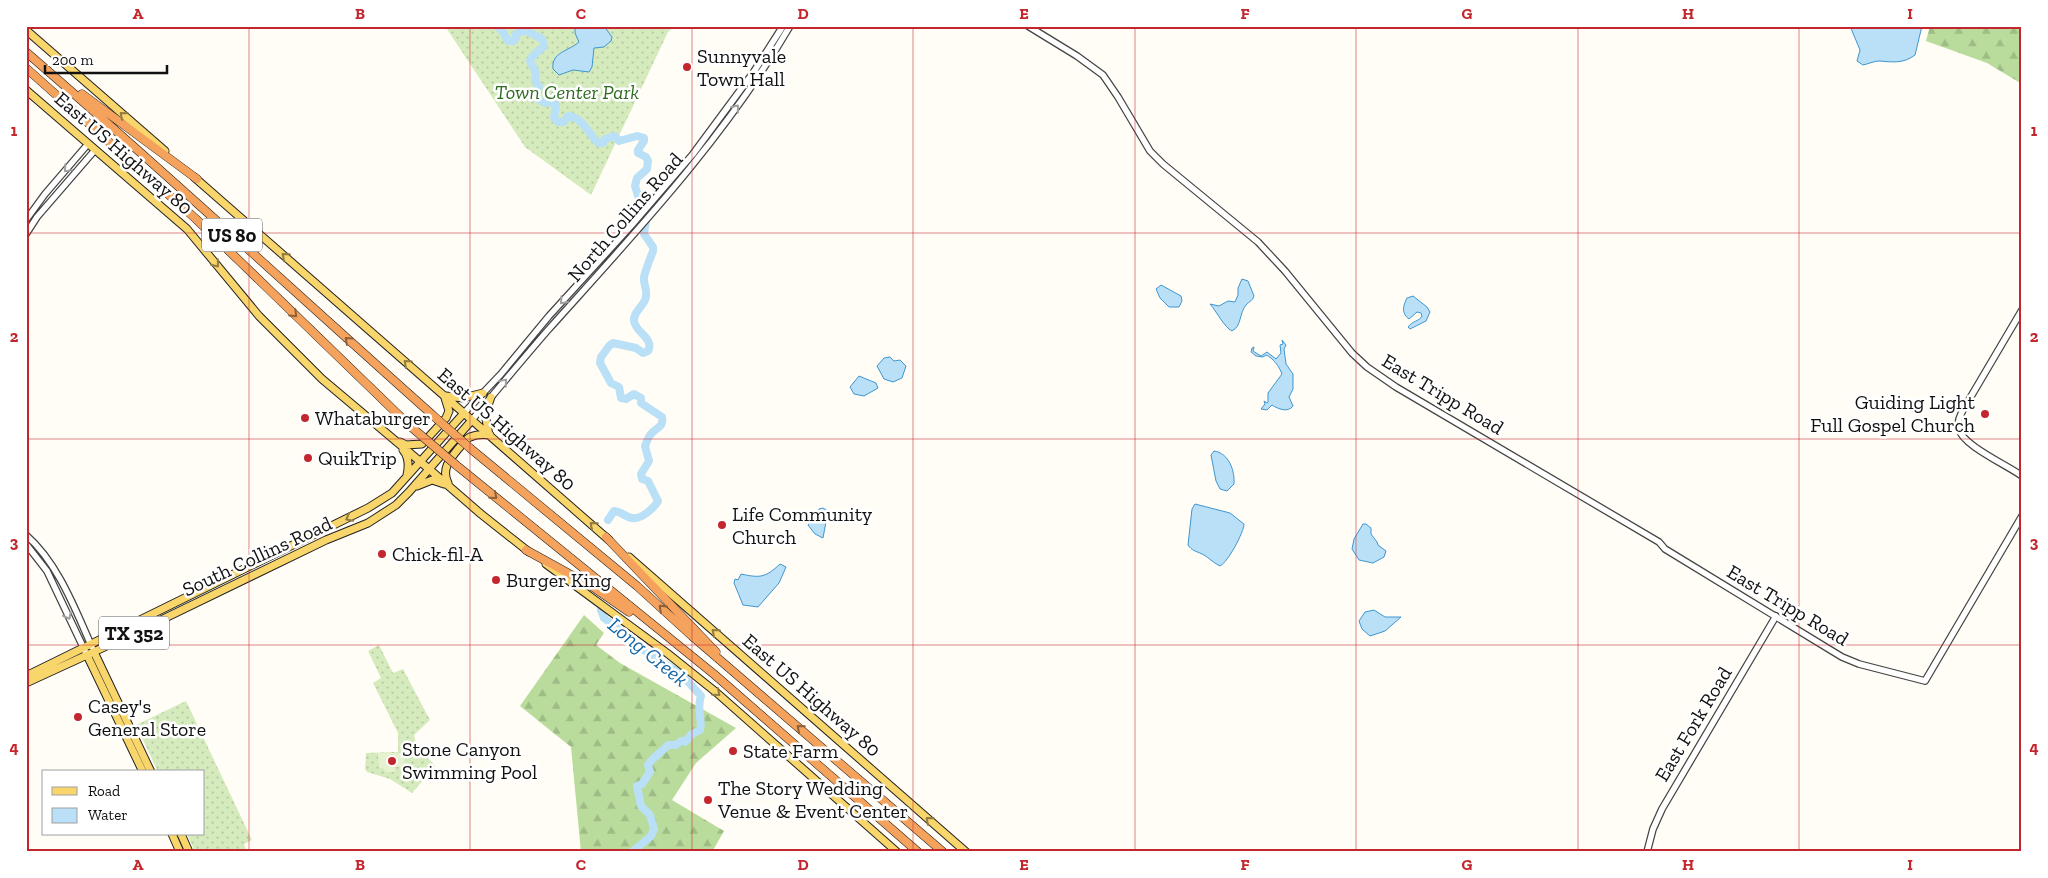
<svg xmlns="http://www.w3.org/2000/svg" width="2048" height="878" font-family="'Zilla Slab',serif">
<style>
.grass{fill:url(#grass-dots)}
.forest{fill:url(#forest-firs)}
.pitch{fill:#e6f2cf}
.water{fill:#b9e0f7;stroke:#3f96cf}
.lines{fill:none;stroke-linecap:round;stroke-linejoin:round}
.river{stroke:#b9e0f7;stroke-width:8}
.minor-casing{stroke:#444;stroke-width:8}
.major-casing{stroke:#222;stroke-width:9}
.highway-casing{stroke:#222;stroke-width:9}
.minor{stroke:#fff;stroke-width:5.5}
.major{stroke:#f9d66b;stroke-width:7}
.highway{stroke:#f5a25d;stroke-width:8}
.highway-bridge-casing{stroke:#222;stroke-width:9;stroke-linecap:butt}
.highway-bridge{stroke:#f5a25d;stroke-width:8}
.oneway{stroke:#a0a0a0}
.oneway2{stroke:#917d42}
.oneway3{stroke:#8e613b}
.grid{fill:none;stroke:#c4262e;stroke-width:1;stroke-opacity:0.55}
.poi-dot{fill:#c4262e;stroke:#fff;stroke-width:2}
.labels{text-anchor:middle;stroke-width:5;stroke-linejoin:round;paint-order:stroke}
.shield{fill:#fff;stroke:#585858;stroke-width:1}
.shield-label{font-size:19px;font-weight:bold;fill:#111}
.poi-label{font-size:20px;fill:#111;stroke:#fff;text-anchor:start}
.park-label{font-size:20px;font-style:italic;fill:#2f6b1f;stroke:#fff}
.street-label{font-size:20px;fill:#111;stroke:#fff}
.water-label{font-size:21px;font-style:italic;fill:#1768a6;stroke:#fff}
.neatline{fill:none;stroke:#c4262e;stroke-width:2}
.grid-label{font-size:16px;text-anchor:middle;font-weight:bold;fill:#c4262e}
</style>
<defs>
<pattern id="grass-dots" width="8" height="8" patternUnits="userSpaceOnUse" patternTransform="scale(1.25)"><rect width="8" height="8" fill="#d5ebbd"/><path d="M2 2h.1M6 6h.1" fill="none" stroke="#b6c8a1" stroke-width="1.8" stroke-linecap="round"/></pattern>
<pattern id="forest-firs" width="22" height="20" patternUnits="userSpaceOnUse" patternTransform="scale(1.25)"><rect width="22" height="20" fill="#b9dc9c"/><path d="M5 1l3.5 6h-7zM16 11l3.5 6h-7z" fill="#9ebc85"/></pattern>
</defs>
<rect width="100%" height="100%" fill="#fffdf5"/>
<path class="grass" d="M445,26H675L668,32L591,195L525,147Z
M379,645L393,673L403,669L430,720L414,735L416,744L435,766L412,793L390,779L367,772L365,769L366,753L398,752V733L373,683L381,678L368,651Z
M186,701L252,840L244,844L247,852H195L187,834H204V772H158L136,725Z"/>
<path class="forest" d="M1930,26H2022V84L1987,63L1926,41Z
M584,615L604,633L596,645L620,663L736,728L696,763L672,800L724,831L712,852H581L571,747L520,706Z"/>
<path class="pitch" d="M378,753H402L405,764H402V767H395V772H385L384,768H379Z"/>
<path class="water" d="M575,26H604L612,37L611,41L604,47L594,48L592,67L589,72L573,70L559,75L553,69C551,52 569,51 579,42L575,33Z
M1850,26H1922L1915,55C1903,64 1893,62 1879,61C1874,61 1868,64 1863,65L1857,61L1860,50Z
M1242,279L1248,281L1254,296C1252,302 1249,301 1246,305C1239,313 1242,326 1232,331C1224,327 1217,312 1210,304L1219,306L1228,301L1235,302L1238,295V288Z
M1161,285L1181,296L1182,301L1179,307H1169L1160,298L1156,289Z
M1413,296L1427,307L1430,312L1426,321L1410,329L1408,327C1412,321 1420,321 1422,316L1421,313L1417,312L1409,319C1401,313 1403,306 1407,298Z
M1282,340L1286,345L1284,349L1286,364L1293,374V389L1289,397L1293,406C1288,413 1278,409 1272,405L1267,410L1261,409L1265,404L1264,401L1267,403L1268,402V393L1282,374C1279,366 1273,358 1266,355L1263,357L1256,356L1251,352L1252,348L1254,347L1253,351L1261,356L1267,352L1276,359L1281,353L1280,345L1283,344Z
M890,357L894,361L900,360L906,366L902,378L893,382L884,379L877,366L884,358Z
M859,376L876,383L878,388L864,396L854,394L850,387Z
M1214,451C1229,453 1235,471 1234,484L1227,491L1220,489L1216,481L1211,455Z
M1195,504L1230,513L1244,524C1244,532 1228,562 1220,566C1212,562 1207,556 1202,554C1196,551 1192,551 1188,545L1192,509Z
M823,508L828,511L823,538L815,534L808,525L815,513H818L819,509Z
M1363,524H1366L1371,528V534L1377,542L1378,545L1386,551L1384,557L1373,563L1359,560L1352,549L1354,539Z
M780,564L786,567L779,583L758,607L743,605L734,583L735,579L738,580L741,574C760,578 765,578 780,564Z
M1374,610L1385,617H1401L1385,631L1370,636L1362,629L1359,621L1365,612Z"/>
<g class="lines">
<path class="river" d="M497,26L503,32L508,41H514L516,38V34L525,30L542,39L544,46L532,57L530,61L536,73L535,80L539,87L534,94L536,98L545,103L550,102L556,105L554,118L558,122H564L568,116C582,117 588,133 598,143H603L605,139L615,136L619,141L637,136L644,138V141L638,150V153L646,157L648,161L647,169L637,178L635,186L646,221L644,234L653,247V251C650,259 646,268 644,277C643,285 649,292 645,300C642,307 633,313 634,321C635,332 655,339 648,351L643,353L636,348L613,343L609,346L601,357L600,363L611,383L619,387L621,398L626,399L634,394L641,398V403L662,417C664,427 657,427 651,434C648,437 647,442 645,446L649,461L641,474L642,479L648,481L658,501C654,508 641,520 632,518C625,517 621,511 614,511L608,520
M601,610L604,618L650,655L681,674L701,696C696,710 703,720 700,730L692,734L685,742L681,741L676,745H668C662,752 653,757 648,765L650,772L642,784L637,786L641,806L650,815L654,829L651,836L632,852"/>
<g class="minor-casing">
<path id="minor" d="M1028,26L1077,56L1103,75L1118,97L1150,151L1163,164L1258,242L1285,271L1352,353L1367,367L1396,387L1659,542L1665,549L1842,657L1859,664L1925,681L2022,516
M26,220L45,194L88,144
M26,234L37,217L95,150
M2022,310L1963,410C1960,416 1957,422 1959,429C1962,445 2007,465 2022,476
M464,413L501,374L549,316L631,226L693,154L753,73L783,26
M472,420C497,390 522,360 548,330C634,234 724,139 790,26
M26,535C58,563 75,609 92,647
M26,544L47,571L85,651
M1647,852L1653,829L1662,809L1776,616"/>
</g>
<g class="major-casing">
<path id="major" d="M26,30L165,151
M26,90L187,229L259,316L322,379L429,469L481,514L529,552
M194,177L609,540
M446,396L463,398L483,393
M489,435L485,414L491,397
M400,442L406,445L422,444L446,418L449,411L445,398
M403,450C409,457 409,466 407,475
M448,483C441,469 450,459 459,448C462,445 466,439 470,437C477,434 483,434 490,435
M417,486L432,480L444,484
M629,557L966,852
M546,564L667,653L717,693L897,852
M94,652L151,772
M87,655L143,772
M26,676L368,508L392,493L464,413
M26,683L124,638L326,540L368,523L396,505L409,492L472,420
M172,834L180,852
M181,834L189,852"/>
</g>
<g class="highway-casing">
<path id="highway" d="M26,52C165,172 300,297 437,419
M26,68L196,219L410,426
M82,94L197,179
M471,449L637,586L692,636L943,852
M456,465L715,675L918,852
M606,537L716,652
M526,550L593,587L629,612"/>
</g>
<use href="#minor" class="minor"/>
<use href="#major" class="major"/>
<use href="#highway" class="highway"/>
<g class="highway-bridge-casing">
<path id="highway-bridge" d="M437,419L471,449
M410,426L456,465"/>
</g>
<use href="#highway-bridge" class="highway-bridge"/>
</g>
<defs><path id="oneway-chevron" d="M-2-3.5L2.5 0L-2 3.5" fill="none" stroke-width="1.6" stroke-linecap="round" stroke-linejoin="round" transform="scale(1.25)"/></defs>
<g class="oneway">
<use href="#oneway-chevron" transform="translate(736 108) rotate(-52)"/>
<use href="#oneway-chevron" transform="translate(67 169) rotate(131)"/>
<use href="#oneway-chevron" transform="translate(563 301) rotate(132)"/>
<use href="#oneway-chevron" transform="translate(504 382) rotate(-50)"/>
<use href="#oneway-chevron" transform="translate(68 616) rotate(63)"/>
</g>
<g class="oneway2">
<use href="#oneway-chevron" transform="translate(123 115) rotate(-139)"/>
<use href="#oneway-chevron" transform="translate(285 256) rotate(-139)"/>
<use href="#oneway-chevron" transform="translate(216 264) rotate(51)"/>
<use href="#oneway-chevron" transform="translate(407 363) rotate(-138)"/>
<use href="#oneway-chevron" transform="translate(349 518) rotate(152)"/>
<use href="#oneway-chevron" transform="translate(593 525) rotate(-139)"/>
<use href="#oneway-chevron" transform="translate(715 632) rotate(-139)"/>
<use href="#oneway-chevron" transform="translate(717 693) rotate(40)"/>
<use href="#oneway-chevron" transform="translate(929 820) rotate(-139)"/>
</g>
<g class="oneway3">
<use href="#oneway-chevron" transform="translate(294 314) rotate(44)"/>
<use href="#oneway-chevron" transform="translate(348 340) rotate(-138)"/>
<use href="#oneway-chevron" transform="translate(494 496) rotate(40)"/>
<use href="#oneway-chevron" transform="translate(662 608) rotate(-137)"/>
<use href="#oneway-chevron" transform="translate(800 728) rotate(-139)"/>
</g>
<path class="grid" d="M249,26V852M470,26V852M692,26V852M913,26V852M1135,26V852M1356,26V852M1578,26V852M1799,26V852M26,233H2022M26,439H2022M26,645H2022"/>
<g class="poi-dot">
<circle cx="687" cy="67" r="5"/>
<circle cx="1985" cy="414" r="5"/>
<circle cx="305" cy="418" r="5"/>
<circle cx="308" cy="458" r="5"/>
<circle cx="722" cy="525" r="5"/>
<circle cx="382" cy="554" r="5"/>
<circle cx="496" cy="580" r="5"/>
<circle cx="78" cy="717" r="5"/>
<circle cx="733" cy="751" r="5"/>
<circle cx="392" cy="761" r="5"/>
<circle cx="708" cy="800" r="5"/>
</g>
<g class="labels">
<g class="shield">
<rect x="202" y="218.5" width="60" height="33" rx="4"/>
<rect x="99" y="616.5" width="70" height="33" rx="4"/>
</g>
<g class="shield-label">
<text x="232" y="242">US 80</text>
<text x="134" y="640">TX 352</text>
</g>
<g class="poi-label">
<text x="697" y="63">Sunnyvale<tspan x="697" dy="23">Town Hall</tspan></text>
<text x="1975" y="409" text-anchor="end">Guiding Light<tspan x="1975" dy="23">Full Gospel Church</tspan></text>
<text x="315" y="425">Whataburger</text>
<text x="318" y="465">QuikTrip</text>
<text x="732" y="521">Life Community<tspan x="732" dy="23">Church</tspan></text>
<text x="392" y="561">Chick-fil-A</text>
<text x="506" y="587">Burger King</text>
<text x="88" y="713">Casey's<tspan x="88" dy="23">General Store</tspan></text>
<text x="402" y="756">Stone Canyon<tspan x="402" dy="23">Swimming Pool</tspan></text>
<text x="743" y="758">State Farm</text>
<text x="718" y="795">The Story Wedding<tspan x="718" dy="23">Venue &amp; Event Center</tspan></text>
</g>
<g class="park-label">
<text x="567" y="99">Town Center Park</text>
</g>
<g class="street-label">
<text transform="translate(124 153) rotate(41)" y="7">East US Highway 80</text>
<text transform="translate(625 217) rotate(-49)" y="7">North Collins Road</text>
<text transform="translate(1443 394) rotate(31)" y="7">East Tripp Road</text>
<text transform="translate(507 429) rotate(41)" y="7">East US Highway 80</text>
<text transform="translate(257 556) rotate(-25)" y="7">South Collins Road</text>
<text transform="translate(1788 605) rotate(31)" y="7">East Tripp Road</text>
<text transform="translate(812 695) rotate(41)" y="7">East US Highway 80</text>
<text transform="translate(1693 724) rotate(-59)" y="7">East Fork Road</text>
</g>
<g class="water-label">
<text transform="translate(648 652) rotate(39)" y="7">Long Creek</text>
</g>
</g>
<rect width="2048" height="878" fill="none" stroke="#ffffff" stroke-width="55"/>
<rect x="42" y="770" width="162" height="65" fill="#ffffff" stroke="#a0a0a0"/>
<rect x="52" y="787" width="25" height="8" fill="#f9d66b" stroke="#a0a0a0"/>
<text x="88" y="796" font-size="15" fill="#111111">Road</text>
<rect x="52" y="808" width="25" height="15" fill="#b9e0f7" stroke="#a0a0a0"/>
<text x="88" y="820" font-size="15" fill="#111111">Water</text>
<path d="M45 65v8h122v-8" fill="none" stroke="#111111" stroke-width="2.5"/>
<text x="52" y="65" font-size="15" fill="#111111" stroke="#ffffff" stroke-width="4" paint-order="stroke">200 m</text>
<rect x="28" y="28" width="1992" height="822" class="neatline"/>
<g class="grid-label">
<text x="138" y="19">A</text>
<text x="360" y="19">B</text>
<text x="581" y="19">C</text>
<text x="803" y="19">D</text>
<text x="1024" y="19">E</text>
<text x="1245" y="19">F</text>
<text x="1467" y="19">G</text>
<text x="1688" y="19">H</text>
<text x="1910" y="19">I</text>
<text x="14" y="136">1</text>
<text x="2034" y="136">1</text>
<text x="14" y="342">2</text>
<text x="2034" y="342">2</text>
<text x="14" y="548">3</text>
<text x="2034" y="548">3</text>
<text x="14" y="753">4</text>
<text x="2034" y="753">4</text>
<text x="138" y="870">A</text>
<text x="360" y="870">B</text>
<text x="581" y="870">C</text>
<text x="803" y="870">D</text>
<text x="1024" y="870">E</text>
<text x="1245" y="870">F</text>
<text x="1467" y="870">G</text>
<text x="1688" y="870">H</text>
<text x="1910" y="870">I</text>
</g>
</svg>
